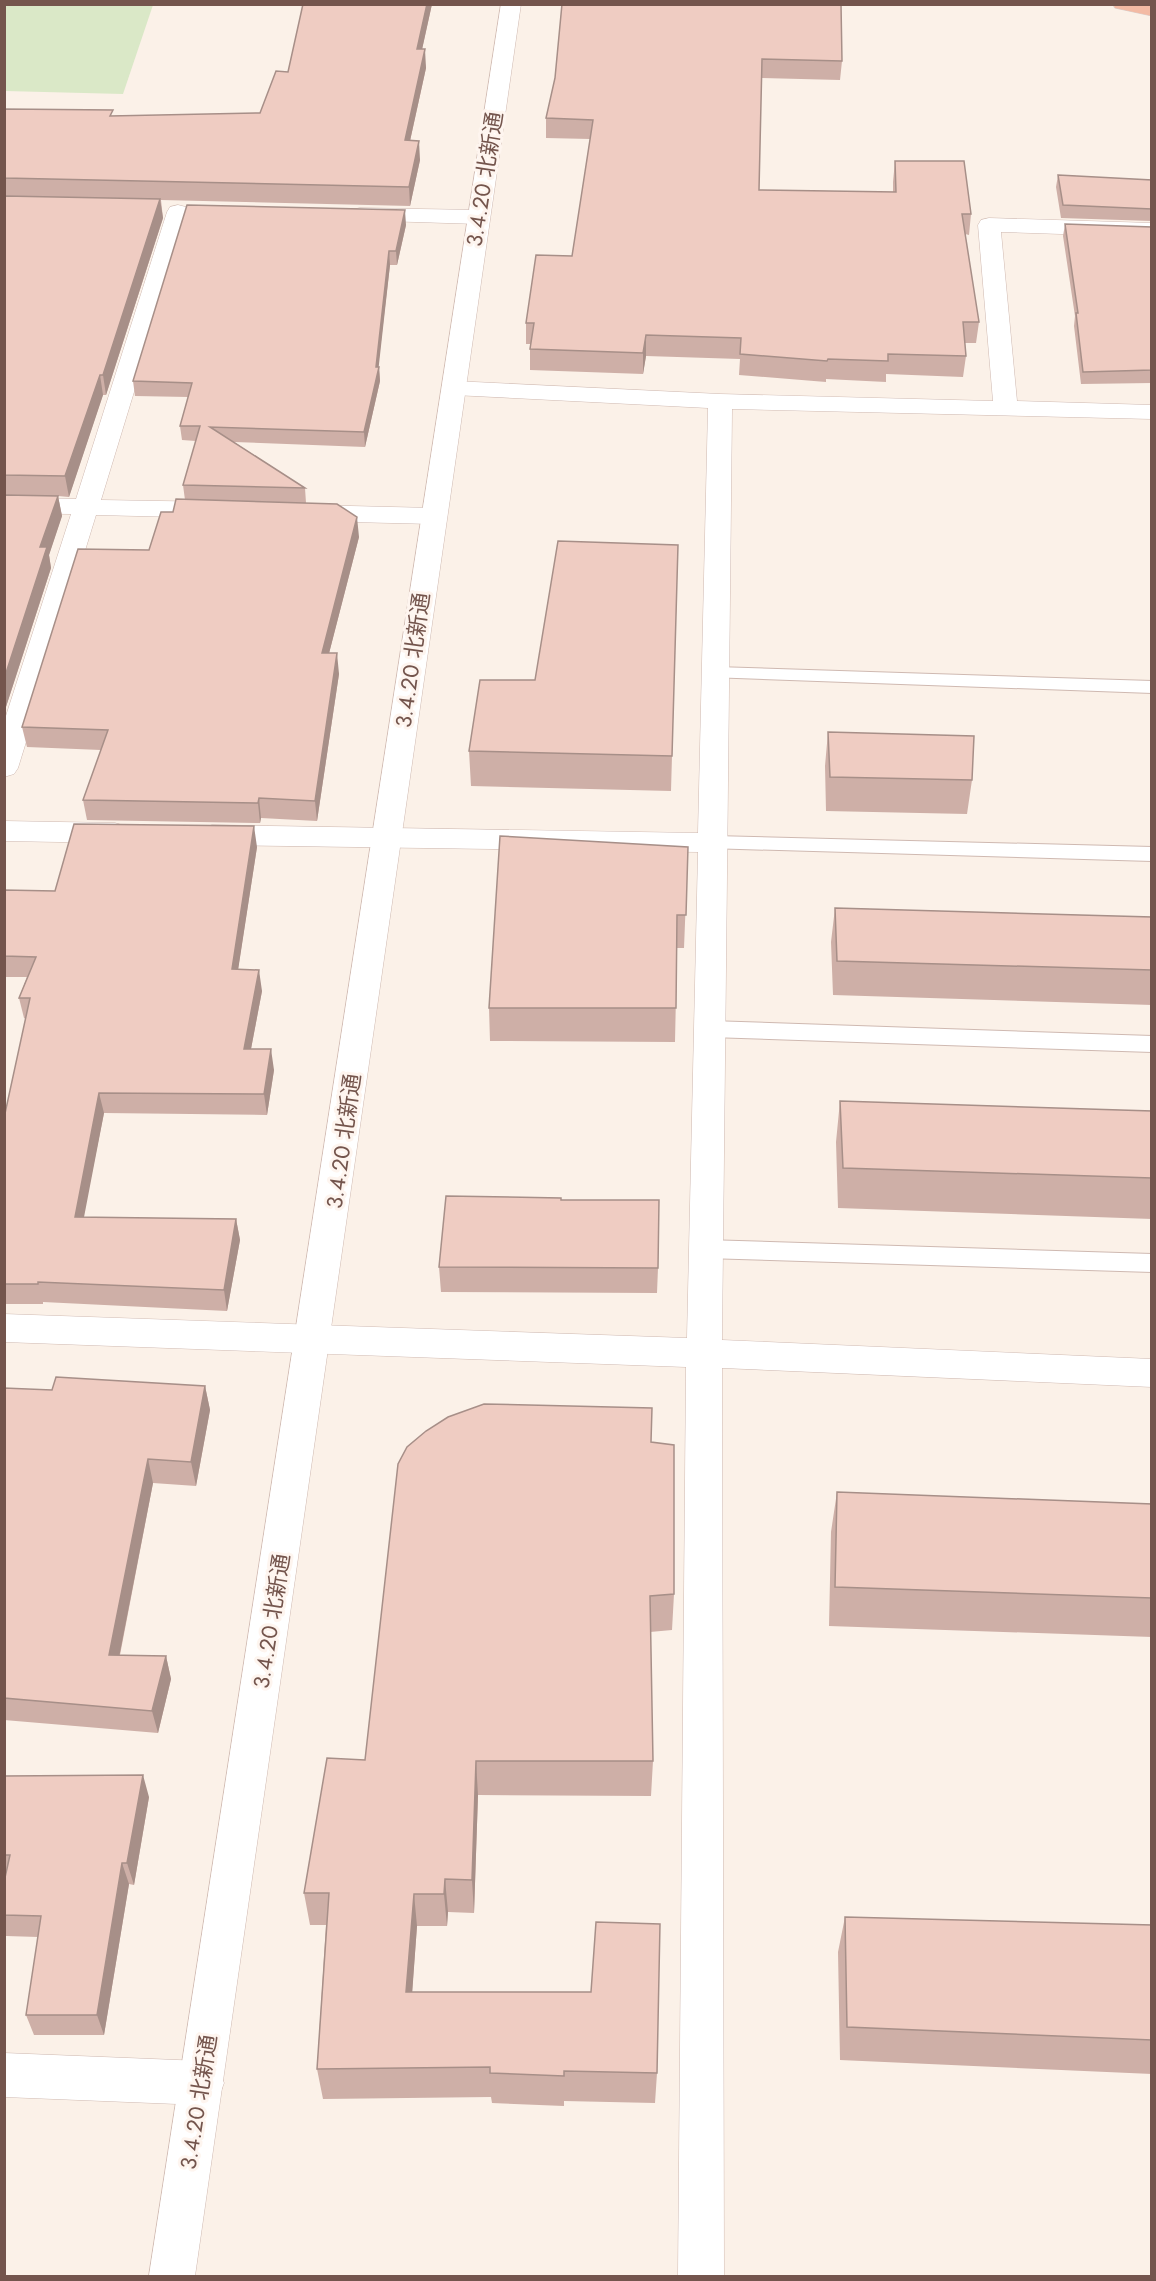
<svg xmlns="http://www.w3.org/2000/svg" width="1156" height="2281" font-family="Jost,'Noto Sans JP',sans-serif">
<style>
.green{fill:#dae8c7}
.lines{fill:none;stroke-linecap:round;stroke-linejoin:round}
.service-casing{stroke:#cfb9b1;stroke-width:2}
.minor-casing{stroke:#cfb9b1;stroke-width:1}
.tertiary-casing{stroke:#cfb9b1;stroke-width:1}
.trunk-casing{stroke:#d8cfcd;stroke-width:1}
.service{fill:#fff;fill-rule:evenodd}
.minor{fill:#fff;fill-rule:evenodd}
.tertiary{fill:#fff;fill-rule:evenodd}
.trunk{fill:#f3baa4;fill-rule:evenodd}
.wall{fill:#ceafa7}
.shaded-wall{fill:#a78f88}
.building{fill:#efccc2;stroke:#a78f88;stroke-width:1.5}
.labels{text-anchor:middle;stroke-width:6;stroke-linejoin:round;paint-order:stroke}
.street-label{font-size:22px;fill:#74554d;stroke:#fef5ef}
</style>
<rect width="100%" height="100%" fill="#fbf1e8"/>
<path class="green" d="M5,4L153,5L123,94L5,91Z"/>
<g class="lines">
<g class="service-casing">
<path id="service" d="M716,667L1152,681V693L709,677L707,673L709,669Z
M714,836L1152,847V861L707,848L704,843L707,838Z
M710,1021L1152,1036V1052L710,1037L702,1034L699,1029L702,1024Z
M705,1240L1152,1254V1272L705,1258L697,1255L693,1249L697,1243Z"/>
</g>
<g class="minor-casing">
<path id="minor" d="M178,205L186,207L189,212L101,500L219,502L228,505L232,510L228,515L219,518L96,515L18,768L14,774L4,777V722L71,514L4,513V497L76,499L167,212L170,207Z
M360,208L478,210L486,212L489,217L486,222L478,224L352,220L349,215L352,210Z
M989,218L1152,223V237L1001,232L1017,401L1152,405V419L732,409L722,1340L1152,1359V1387L722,1368L724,2276H678L686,1367L4,1342V1314L687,1338L698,852L212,845L202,842L197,835L202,828L212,825L698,833L708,408L454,395L446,393L442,388L446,383L454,381L720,394L993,401L978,225L981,220Z
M309,505L433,508L442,511L446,516L442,521L433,524L309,521L300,518L296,513L300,508Z
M4,821L115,823L125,826L130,833L125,840L115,843L4,841Z
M4,2053L202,2061L218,2067L224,2083L218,2099L202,2105L4,2097Z"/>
</g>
<g class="tertiary-casing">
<path id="tertiary" d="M501,4H521L195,2276H149Z"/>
</g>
<g class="trunk-casing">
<path id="trunk" d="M1113,4H1152V16L1115,8Z"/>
</g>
<use href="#service" class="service"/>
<use href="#minor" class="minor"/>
<use href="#tertiary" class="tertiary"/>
<use href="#trunk" class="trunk"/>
</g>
<path class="wall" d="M303,4H432L422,49L426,68L410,141L420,160L410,206L161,200L163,218L106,395H103L69,497L58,496L62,516L49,555L51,568L4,713V109L113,116L260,113L288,72Z
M562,4L842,61L840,80L761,78L759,190L893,192V182L895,161L971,214L969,235L965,234L979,322L976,343H965L966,356L963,377L886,374V382L826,379V382L739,375L740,359L646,356L643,374L530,370V349L531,344H526V323L572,256L590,139L546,138V118L555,78Z
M1058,175L1152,180V221L1061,218L1056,187Z
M1065,224L1152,227V383L1081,384L1074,326L1075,316L1063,236Z
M406,225L397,265H390L378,367H379L380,381L365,447L234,442L305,488L306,503L359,537L329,653L339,674L317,821L261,818L260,823L87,820L83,800L101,750L27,747L22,727L149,550L173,512L185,500L183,485L196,441L182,440L180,426L188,397L135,396L133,381Z
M678,545L671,791L471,786L469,751L535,680Z
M828,732L972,780L967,814L826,811L825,766Z
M257,847L238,969L262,991L251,1049L274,1070L267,1115L104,1113L83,1217L236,1219L240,1240L227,1311L43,1302V1304H4V1118L26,1019L24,1018L19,998L27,977H4V890L55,891Z
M688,847L684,948H677L675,1042L490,1041L489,1008Z
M835,908L1152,917V1005L833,995L831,942Z
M840,1101L1152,1111V1219L838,1208L836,1142Z
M439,1267L658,1268L657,1293L441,1292Z
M205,1386L210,1410L196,1486L153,1483L120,1655L166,1656L171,1679L158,1733L4,1720V1388L52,1390Z
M651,1442L674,1594L672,1630L650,1632L653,1761L651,1796L478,1795L474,1913L448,1912L447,1926H417L412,1992L657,2073L655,2103L564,2101V2106L492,2103L491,2097L323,2099L317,2069L326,1925H310L304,1893L365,1760Z
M837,1492L1152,1504V1637L829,1626L831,1532Z
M4,1776L149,1797L134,1885L129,1884L104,2035H34L26,2015L38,1937L6,1936L4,1931V1882L6,1876H4Z
M845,1917L1152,1925V2074L840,2060L838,1952Z"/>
<path class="shaded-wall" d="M427,4H432L418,68L417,49Z
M425,49L426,68L406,159L405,140Z
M419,141L420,160L410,206L409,187Z
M160,199L163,218L106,395L103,375Z
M405,210L406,225L397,265L396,251Z
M389,251L390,265L378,373L379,367L380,381L365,447L364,432L376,367Z
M646,335V356L643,374V353Z
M100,375L103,395L69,497L65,476Z
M58,496L62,516L49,555L51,568L4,713V679L40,547Z
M357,517L359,537L324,673L322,653Z
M337,653L339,674L317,821L315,801Z
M259,798L261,818L260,823L258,803Z
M254,826L257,847L235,990L232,969Z
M259,970L262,991L247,1070L244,1049Z
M271,1049L274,1070L267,1115L264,1094Z
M99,1093L104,1113L80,1238L75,1217Z
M236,1219L240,1240L227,1311L224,1290Z
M205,1386L210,1410L196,1486L191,1462Z
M148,1459L153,1483L115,1678L109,1655Z
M166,1656L171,1679L158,1733L152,1711Z
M476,1761L478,1795L474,1913L472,1880Z
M143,1775L149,1797L134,1885L127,1863Z
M122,1863L129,1884L104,2035L97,2015Z
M445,1879L448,1912L447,1926L444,1894Z
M414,1894L417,1926L410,2023L406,1992Z"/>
<path class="building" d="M303,4H427L417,49H425L405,140L419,141L409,187L4,178V109L113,110L110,116L260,113L276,71L288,72Z
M562,4H841L842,61L762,59L759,190L896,192L895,161H964L971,214H962L979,322H963L966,356L888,354V361L828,359L827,361L740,354L741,338L646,335L643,353L530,349L534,323H526L536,255L572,256L593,120L546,118L555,78Z
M1058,175L1152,180V209L1063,205Z
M4,196L160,199L103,375H100L65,476L4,475Z
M187,205L405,210L396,251H389L376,367H379L364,432L210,427L305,488L183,485L200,426H180L192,383L133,381Z
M1065,224L1152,227V370L1083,372L1076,313H1078Z
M4,495L58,496L40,547H47L4,679Z
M176,499L337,504L357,517L322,653H337L315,801L259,798L258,803L83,800L108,730L22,727L78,549L149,550L161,512H173Z
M558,541L678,545L672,756L469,751L480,680H535Z
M828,732L974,736L972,780L830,777Z
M74,824L254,826L232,969L259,970L244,1049H271L264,1094L99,1093L75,1217L236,1219L224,1290L38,1282V1284H4V1118L30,998H19L36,957L4,956V890L55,891Z
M500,836L688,847L686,915H677L676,1008H489Z
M835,908L1152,917V970L837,961Z
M840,1101L1152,1111V1178L843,1168Z
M446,1196L561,1198V1200H659L658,1268L439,1267Z
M56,1377L205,1386L191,1462L148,1459L109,1655L166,1656L152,1711L4,1698V1388L52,1390Z
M484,1404L652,1408L651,1442L674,1445V1594L650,1596L653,1761H476L472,1880L445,1879L444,1894H414L406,1992H591L596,1922L660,1924L657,2073L564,2071V2076L490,2073V2067L317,2069L329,1893H304L327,1758L365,1760L398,1464L407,1447L426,1431L448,1417Z
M837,1492L1152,1504V1598L835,1587Z
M143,1775L127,1863H122L97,2015H26L41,1916L4,1915V1882L10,1855H4V1776Z
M845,1917L1152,1925V2040L847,2027Z"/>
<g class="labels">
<g class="street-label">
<text transform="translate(484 179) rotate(-81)" y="8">3.4.20 北新通</text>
<text transform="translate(412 660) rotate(-82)" y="8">3.4.20 北新通</text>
<text transform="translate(343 1141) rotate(-82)" y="8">3.4.20 北新通</text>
<text transform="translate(271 1621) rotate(-81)" y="8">3.4.20 北新通</text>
<text transform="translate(198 2102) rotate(-81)" y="8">3.4.20 北新通</text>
</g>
</g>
<rect width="1156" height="2281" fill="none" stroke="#74554d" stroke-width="12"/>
</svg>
